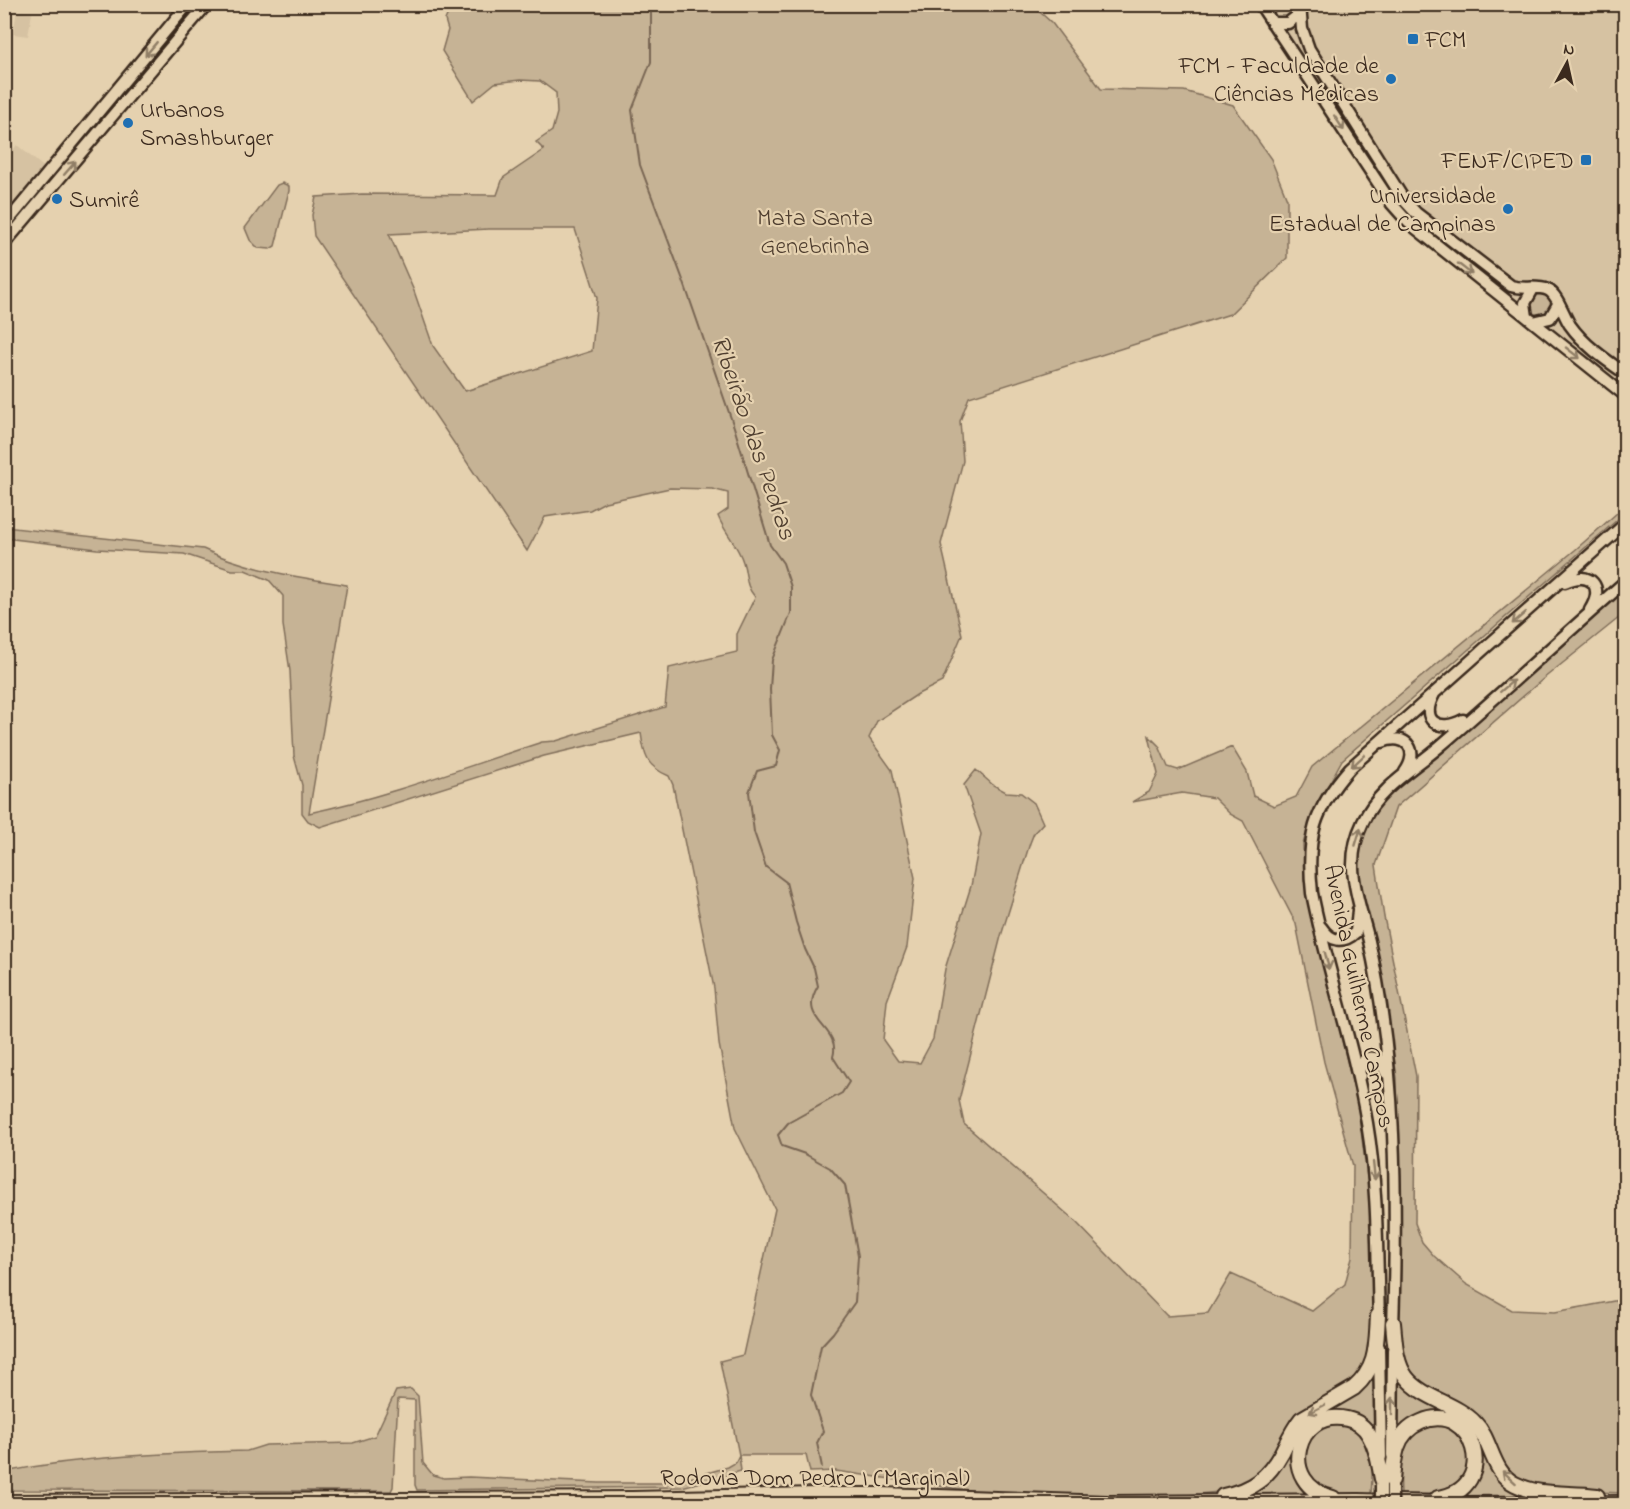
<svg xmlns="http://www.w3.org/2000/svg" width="1630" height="1509" font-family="'Indie Flower',sans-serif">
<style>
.built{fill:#d6c2a2}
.green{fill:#c6b395;stroke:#806e5a;stroke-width:1.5;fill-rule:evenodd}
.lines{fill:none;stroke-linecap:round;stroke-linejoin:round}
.stream{stroke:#786552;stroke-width:2}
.secondary-casing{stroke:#3b2a1e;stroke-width:15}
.highway-casing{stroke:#3b2a1e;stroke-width:18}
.secondary{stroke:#e5d1af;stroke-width:10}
.highway{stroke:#e5d1af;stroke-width:14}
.secondary-bridge-casing{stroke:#3b2a1e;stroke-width:15;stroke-linecap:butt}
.secondary-bridge{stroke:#e5d1af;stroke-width:10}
.oneway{stroke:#907e66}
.poi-dot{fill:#1f6fb2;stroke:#e5d1af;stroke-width:2}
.labels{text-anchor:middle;stroke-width:4.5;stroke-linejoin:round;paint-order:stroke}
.poi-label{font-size:24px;fill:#3b2a1e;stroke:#e5d1af;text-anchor:start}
.park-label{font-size:24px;fill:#503f30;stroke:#e5d1af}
.street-label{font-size:24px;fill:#3b2a1e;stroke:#e5d1af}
.water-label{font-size:26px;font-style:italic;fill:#4f3e2f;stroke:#e5d1af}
</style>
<rect width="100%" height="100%" fill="#e5d1af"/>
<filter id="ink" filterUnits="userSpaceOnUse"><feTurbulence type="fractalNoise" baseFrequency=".0167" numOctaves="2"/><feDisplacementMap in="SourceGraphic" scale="12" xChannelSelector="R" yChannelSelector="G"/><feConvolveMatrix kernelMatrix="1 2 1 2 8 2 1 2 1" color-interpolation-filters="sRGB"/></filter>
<g filter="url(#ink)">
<path class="built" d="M1255,5H1625V404L1436,253L1402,223L1379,195Z
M17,11L32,13L28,36L13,34Z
M17,145L46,169L5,218V160Z"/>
<path class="green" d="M452,5H1032L1052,23L1101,89L1184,91L1233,105L1271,159L1287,199V258L1230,314L969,397L960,421L963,461L941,544L962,635L942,682L918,694L877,721L869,738L892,770L915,878L907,947L887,1001L883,1040L898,1061L920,1063L933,1039L945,969L971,886L981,834L964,785L976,770L993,785L1006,792L1021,793L1034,803L1043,823L1034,833L1030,843L1001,936L959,1100L964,1124L1074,1220L1167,1316L1208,1313L1231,1274L1312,1311L1345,1284L1352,1257L1353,1166L1324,1062L1296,924L1243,821L1230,814L1214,798L1182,793L1132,802L1149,792L1158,774L1149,736L1159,746L1168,767L1178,770L1232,747L1247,772L1253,796L1274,806L1296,797L1312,767L1575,550L1625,506V513L1342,760L1311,817L1303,844L1304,880L1358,1107L1375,1240L1378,1282L1372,1367L1354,1388L1290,1425L1280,1456L1250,1489L1156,1498L1071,1496L973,1491L836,1471L810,1472L806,1455H739L741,1471L682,1487L417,1490L415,1485V1400L398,1399L393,1487L391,1491L5,1490L4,1472C85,1456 166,1453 247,1451L266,1445L353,1443L375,1436L396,1391L411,1389L418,1396L423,1463L433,1475L444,1478L469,1477L599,1483H672L728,1467L735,1463L739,1455L720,1361L743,1355L775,1209L735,1128L719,1044L714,988L673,785L669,776C647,767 644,756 641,733L544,756L320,827L308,821L302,813V785L294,756L290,671L283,625V596L269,580L245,570H232L184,554L97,549L5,538V527L203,549C248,570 298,577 347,585L309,813C389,796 465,767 542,742L556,741L665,707L669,668L737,652V634L755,597C744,584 748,577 743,562C738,545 724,532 718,516L728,509V493L712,489L670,488L605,502L590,510L545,517L527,551L314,236L312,215L316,197L362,194L497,195L503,178L544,150L536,142L552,131L557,113L556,93L540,81L520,80L495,83L473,101L442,51L448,30L445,20ZM489,229H575L597,298L592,351L465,391L433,346L414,291L389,234Z
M282,183L289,186V191L275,246L270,249L258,248L250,240L245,228L277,185Z
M1530 305a11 11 0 1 1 22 0a11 11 0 1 1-22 0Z
M1625,588V613L1543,679L1396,807L1376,865L1384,917L1416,1076L1415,1223L1422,1242L1434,1256L1466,1284L1512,1310L1555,1312L1625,1299V1493L1530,1490L1506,1476L1479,1429L1418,1388L1397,1354L1400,1231L1397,1078L1383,982L1358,870V848L1371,812Z
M1397,1376L1470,1424L1481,1440L1486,1457L1495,1474L1510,1488L1528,1498H1456L1478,1465L1449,1417L1396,1435Z
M1374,1377L1378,1437L1333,1415L1293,1454C1293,1474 1297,1481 1311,1496H1249L1263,1486L1281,1464L1298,1430L1310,1416L1352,1396Z
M1437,1423L1456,1429L1467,1443L1470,1462L1463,1479L1436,1494H1401C1400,1475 1399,1439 1418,1428C1423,1425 1432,1424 1437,1423Z
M1329,1424C1375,1424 1374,1457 1371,1494L1338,1495L1312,1485L1301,1465L1304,1444L1314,1431Z"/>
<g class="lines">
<path class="stream" d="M648,4L651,14V62L632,110L640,165L683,280L734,427L770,545L783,563L791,587V613L772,660L770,689L772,735L780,750L776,766L757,771L749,792L754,832L766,867L786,882L796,922L805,949L814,968L818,986C796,1022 842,1026 833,1057L849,1082L842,1093L788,1123L778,1135L782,1146L805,1154L830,1168L845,1185L858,1256L855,1302L833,1333L821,1346L811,1395L823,1431L817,1443L822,1467"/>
<g class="secondary-casing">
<path id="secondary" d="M1260,4L1392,204L1408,222L1626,396
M1300,4L1302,29L1309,49L1404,200L1416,213L1511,286C1523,290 1537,285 1548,290C1557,294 1564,316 1570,325C1584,345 1606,360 1626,374
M1272,23H1288L1301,13
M4,226L188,4
M4,244L207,4
M1527,317L1525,303L1533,289
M1533,322L1550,318L1558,304
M1565,582C1591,570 1605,587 1590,610
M1434,694C1419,721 1439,733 1463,720
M1382,742C1407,732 1420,751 1405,772
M1321,927C1331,942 1343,944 1356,932L1358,910
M1360,1076C1358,1063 1366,1053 1380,1060L1386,1073
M1379,1322C1377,1255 1378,1189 1367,1123C1354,1045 1327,970 1312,893C1306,838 1313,810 1350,768L1626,523
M1393,1329C1397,1201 1397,1066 1369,941C1359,899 1342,865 1363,822C1378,789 1412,770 1439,747C1502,693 1563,636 1626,581
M1379,1347L1381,1457
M1392,1455L1393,1350"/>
</g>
<g class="highway-casing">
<path id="highway" d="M1393,1323C1395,1341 1395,1362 1406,1377C1423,1399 1456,1403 1475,1423C1492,1440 1491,1472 1515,1484C1540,1497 1569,1492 1597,1496
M1392,1480C1393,1469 1394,1458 1397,1448C1401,1435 1409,1427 1421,1422C1473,1399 1502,1489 1438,1498
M1223,1496C1252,1490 1268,1478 1282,1452C1288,1440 1293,1429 1301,1419L1354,1388C1378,1367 1376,1345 1378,1316
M1333,1498C1276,1485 1295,1407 1347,1419C1356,1421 1364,1426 1369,1435C1377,1448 1379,1464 1382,1479
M4,1502L632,1499L818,1495H882L1108,1503L1359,1501L1467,1504L1626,1503"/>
</g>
<use href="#secondary" class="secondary"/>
<use href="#highway" class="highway"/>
<g class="secondary-bridge-casing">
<path id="secondary-bridge" d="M1381,1504V1485
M1392,1504V1485"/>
</g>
<use href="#secondary-bridge" class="secondary-bridge"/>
</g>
<defs><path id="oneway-shaft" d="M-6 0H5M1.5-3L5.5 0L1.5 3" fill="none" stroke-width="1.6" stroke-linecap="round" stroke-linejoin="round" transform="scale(1.5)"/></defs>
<g class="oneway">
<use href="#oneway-shaft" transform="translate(151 49) rotate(130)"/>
<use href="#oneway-shaft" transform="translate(1339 123) rotate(57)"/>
<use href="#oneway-shaft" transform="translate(70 168) rotate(-49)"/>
<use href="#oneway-shaft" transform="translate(1465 269) rotate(38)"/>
<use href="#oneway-shaft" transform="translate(1573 353) rotate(38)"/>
<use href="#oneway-shaft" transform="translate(1519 618) rotate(139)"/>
<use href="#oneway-shaft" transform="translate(1507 686) rotate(-41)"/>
<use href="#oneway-shaft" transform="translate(1358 761) rotate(137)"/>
<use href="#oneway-shaft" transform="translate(1358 837) rotate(-73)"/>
<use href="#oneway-shaft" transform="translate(1327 961) rotate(76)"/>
<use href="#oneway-shaft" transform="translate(1374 1171) rotate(84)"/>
<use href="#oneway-shaft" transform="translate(1392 1406) rotate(-90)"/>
<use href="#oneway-shaft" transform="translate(1317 1409) rotate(152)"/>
<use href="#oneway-shaft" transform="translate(1509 1477) rotate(-138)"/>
</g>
</g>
<g class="poi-dot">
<rect x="1407" y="33" width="12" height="12" rx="3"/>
<circle cx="1391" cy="79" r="6"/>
<circle cx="128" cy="123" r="6"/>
<rect x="1580" y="154" width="12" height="12" rx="3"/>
<circle cx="57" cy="199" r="6"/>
<circle cx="1508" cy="209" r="6"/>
</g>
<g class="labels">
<g class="poi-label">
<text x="1425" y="47">FCM</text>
<text x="1379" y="73" text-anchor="end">FCM - Faculdade de<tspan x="1379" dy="28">Ciências Médicas</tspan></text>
<text x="140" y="117">Urbanos<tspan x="140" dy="28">Smashburger</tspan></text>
<text x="1574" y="168" text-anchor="end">FENF/CIPED</text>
<text x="1496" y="203" text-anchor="end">Universidade<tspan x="1496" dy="28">Estadual de Campinas</tspan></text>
<text x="69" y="207">Sumirê</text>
</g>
<g class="park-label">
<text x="815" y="225">Mata Santa<tspan x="815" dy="28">Genebrinha</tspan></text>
</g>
<g class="street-label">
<text transform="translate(1360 996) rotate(78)" y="8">Avenida Guilherme Campos</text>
<text x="815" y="1485">Rodovia Dom Pedro I (Marginal)</text>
</g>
<g class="water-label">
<text transform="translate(755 437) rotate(71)" y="9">Ribeirão das Pedras</text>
</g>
</g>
<rect width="1630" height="1509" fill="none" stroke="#e5d1af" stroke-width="24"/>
<rect x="12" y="12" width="1606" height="1485" fill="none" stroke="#3b2a1e" stroke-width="2" filter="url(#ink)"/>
<g transform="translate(1567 63) rotate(8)" stroke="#e5d1af" stroke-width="4.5" paint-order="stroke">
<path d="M0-4.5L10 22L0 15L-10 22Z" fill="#3b2a1e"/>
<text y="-9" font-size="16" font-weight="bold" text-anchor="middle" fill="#3b2a1e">N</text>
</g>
</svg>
